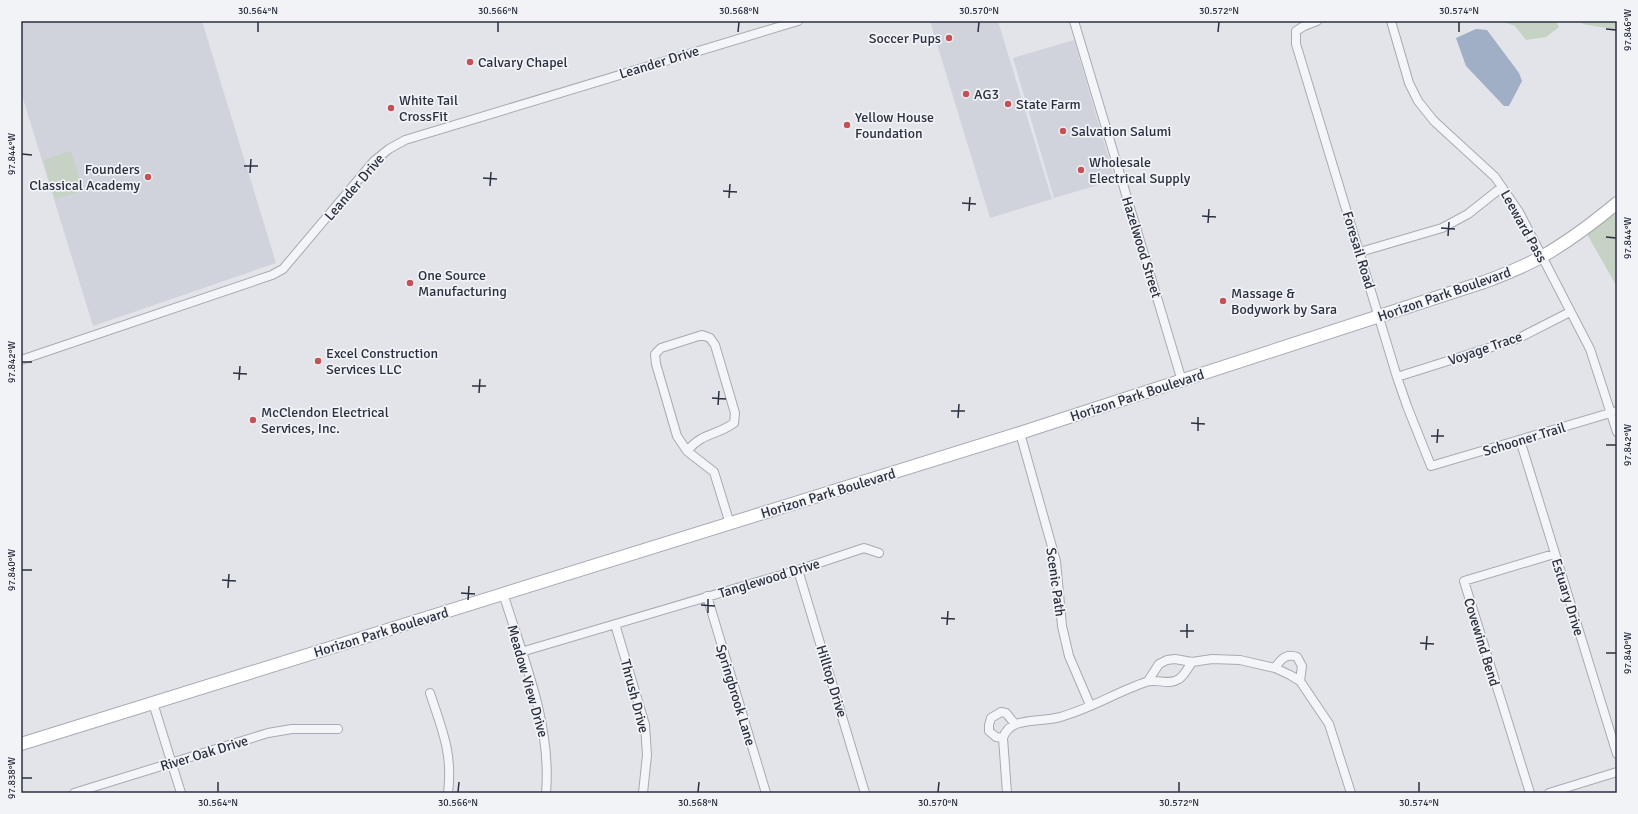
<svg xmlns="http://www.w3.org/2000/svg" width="1638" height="814" font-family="Signika,sans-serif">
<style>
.built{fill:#d0d3db}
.green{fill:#c6d2c3}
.water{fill:#a0aec6}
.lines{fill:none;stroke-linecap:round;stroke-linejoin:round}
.street-casing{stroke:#a7aab3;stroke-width:10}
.secondary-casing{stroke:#a7aab3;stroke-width:14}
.street{stroke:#f4f5f8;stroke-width:8}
.secondary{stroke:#fff;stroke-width:12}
.ticks{fill:none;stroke:#2b3040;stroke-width:1.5}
.poi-dot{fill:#c45155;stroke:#f1f3f7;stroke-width:1.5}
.labels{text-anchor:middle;stroke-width:3.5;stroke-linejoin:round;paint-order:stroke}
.poi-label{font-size:14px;fill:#2b3040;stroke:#f1f3f7;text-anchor:start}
.street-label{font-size:14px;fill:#2b3040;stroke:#f1f3f7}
.neatline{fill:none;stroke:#2b3040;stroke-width:1.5}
.ticks-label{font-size:10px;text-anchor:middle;fill:#2b3040}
</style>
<rect width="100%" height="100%" fill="#e2e4e9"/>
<path class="built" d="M21,21H202L276,263L93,326L21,92Z
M930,21H998L1052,199L990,218Z
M1074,40L1115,180L1054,198L1013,58Z"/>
<path class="green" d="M1501,21H1556L1559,27L1546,37L1526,40L1515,26Z
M1580,21H1617V30L1583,24Z
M71,151L83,191L55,199L43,160Z
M1617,210V287L1587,234Z"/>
<path class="water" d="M1476,29L1487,30L1519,73L1522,81L1509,106H1504L1466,66L1456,38Z"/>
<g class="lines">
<g class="street-casing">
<path id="street" d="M1074,21L1182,381
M1317,21L1304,26L1296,31V44L1397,377L1407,406L1431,466L1617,411
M1391,21L1409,83L1418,101L1434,121L1495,177L1519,212L1590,349L1617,432
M1360,252L1442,228L1468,214L1502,187
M21,360L272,275L283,269L374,161L389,149L405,140L798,21
M1397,377L1517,339L1570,312
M1020,433L1056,561L1062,626L1069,656L1090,705
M1520,440L1617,754
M687,451L677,436L656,364L655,354L661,348L702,335L710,338L715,345L735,413L734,423C716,436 703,432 687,451L714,472L730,524
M798,570L865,793
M503,593C523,658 552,725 546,793
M707,596L766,793
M615,624L645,725L647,755L643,793
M521,652L798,570L864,548L879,553
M1275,668C1281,659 1286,653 1297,657L1302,666L1300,681
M1148,681L1159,664L1167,660L1175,659L1192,662L1212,659L1240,660L1275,668L1290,675L1300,681L1329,724L1351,793
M430,693C442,730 453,753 448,793
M153,703L181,793
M1003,738L996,737L989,731V725L991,718L1001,712L1006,713L1015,724
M74,793L268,733L292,729H338
M1007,793L1003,738C1009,717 1038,722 1056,718C1087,711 1116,692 1146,682C1157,678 1168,686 1179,679C1184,676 1188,668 1192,662
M1530,793L1464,581L1554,554
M1549,793L1617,772"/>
</g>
<g class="secondary-casing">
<path id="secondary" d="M21,744L1020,433L1484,282C1503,275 1523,267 1541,257C1568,242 1593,223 1617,203"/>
</g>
<use href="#street" class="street"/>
<use href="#secondary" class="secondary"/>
</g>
<path class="ticks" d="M1606,29L1616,30M258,32V22M498,32V22M738,32L739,22M978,32L979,22M1218,32L1219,22M1459,32V22M22,154L32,155M244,166H258M250,173L251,159M483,178L497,179M490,186L491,172M723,191L737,192M729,198L730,184M962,203L976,204M969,211L970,197M1202,216L1216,217M1208,223L1209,209M1441,228L1455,229M1448,236L1449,222M1606,237L1616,238M22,362H32M233,373L247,374M239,380L240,366M472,386H486M479,393L480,379M712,398L726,399M718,405L719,391M951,411H965M958,418L959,404M1191,423L1205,424M1198,431V417M1431,436H1444M1437,443L1438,429M1606,445H1616M22,570H32M222,580L236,581M228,588L229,574M461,593L475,594M468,600L469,586M701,605L715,606M708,613V599M941,618L955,619M947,625L948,611M1180,631H1194M1187,638V624M1420,643L1434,644M1426,650L1427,636M1606,653H1616M22,778H32M218,792V782M458,792L459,782M698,792L699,782M938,792L939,782M1179,792V782M1419,792V782"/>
<g class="poi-dot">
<circle cx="949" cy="38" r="4"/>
<circle cx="470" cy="62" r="4"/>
<circle cx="966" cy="94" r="4"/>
<circle cx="1008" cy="104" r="4"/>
<circle cx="391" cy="108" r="4"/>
<circle cx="847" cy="125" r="4"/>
<circle cx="1063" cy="131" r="4"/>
<circle cx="1081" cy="170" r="4"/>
<circle cx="148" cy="177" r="4"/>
<circle cx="410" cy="283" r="4"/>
<circle cx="1223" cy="301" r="4"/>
<circle cx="318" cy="361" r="4"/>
<circle cx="253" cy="420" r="4"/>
</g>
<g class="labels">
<g class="poi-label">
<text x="941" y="43" text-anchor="end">Soccer Pups</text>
<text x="478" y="67">Calvary Chapel</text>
<text x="974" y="99">AG3</text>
<text x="399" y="105">White Tail<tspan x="399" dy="16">CrossFit</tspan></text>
<text x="1016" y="109">State Farm</text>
<text x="855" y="122">Yellow House<tspan x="855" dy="16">Foundation</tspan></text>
<text x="1071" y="136">Salvation Salumi</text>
<text x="1089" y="167">Wholesale<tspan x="1089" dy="16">Electrical Supply</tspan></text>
<text x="140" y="174" text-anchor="end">Founders<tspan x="140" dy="16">Classical Academy</tspan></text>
<text x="418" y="280">One Source<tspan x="418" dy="16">Manufacturing</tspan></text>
<text x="1231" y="298">Massage &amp;<tspan x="1231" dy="16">Bodywork by Sara</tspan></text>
<text x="326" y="358">Excel Construction<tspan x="326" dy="16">Services LLC</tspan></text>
<text x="261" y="417">McClendon Electrical<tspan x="261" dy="16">Services, Inc.</tspan></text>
</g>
<g class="street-label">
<text transform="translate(659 62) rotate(-17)" y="5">Leander Drive</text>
<text transform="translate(354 187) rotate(-49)" y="5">Leander Drive</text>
<text transform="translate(1524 226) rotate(61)" y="5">Leeward Pass</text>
<text transform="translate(1142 247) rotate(73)" y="5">Hazelwood Street</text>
<text transform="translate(1359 250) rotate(73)" y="5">Foresail Road</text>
<text transform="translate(1444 294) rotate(-19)" y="5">Horizon Park Boulevard</text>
<text transform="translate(1485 348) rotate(-19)" y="5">Voyage Trace</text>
<text transform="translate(1137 395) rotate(-18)" y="5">Horizon Park Boulevard</text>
<text transform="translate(1524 439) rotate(-17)" y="5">Schooner Trail</text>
<text transform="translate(828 493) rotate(-17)" y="5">Horizon Park Boulevard</text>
<text transform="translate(769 578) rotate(-17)" y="5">Tanglewood Drive</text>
<text transform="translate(1056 582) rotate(82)" y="5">Scenic Path</text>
<text transform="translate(1568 597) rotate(73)" y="5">Estuary Drive</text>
<text transform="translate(381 632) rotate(-17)" y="5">Horizon Park Boulevard</text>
<text transform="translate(1482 642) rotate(73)" y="5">Covewind Bend</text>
<text transform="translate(528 681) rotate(74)" y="5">Meadow View Drive</text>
<text transform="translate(832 681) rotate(73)" y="5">Hilltop Drive</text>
<text transform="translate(736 695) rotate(73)" y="5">Springbrook Lane</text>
<text transform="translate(635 696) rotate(75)" y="5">Thrush Drive</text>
<text transform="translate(204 753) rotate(-17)" y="5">River Oak Drive</text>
</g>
</g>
<rect width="1638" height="814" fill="none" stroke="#f1f3f7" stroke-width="44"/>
<rect x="22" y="22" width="1594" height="770" class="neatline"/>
<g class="ticks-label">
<text x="258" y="14">30.564°N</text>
<text x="498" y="14">30.566°N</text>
<text x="739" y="14">30.568°N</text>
<text x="979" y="14">30.570°N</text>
<text x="1219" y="14">30.572°N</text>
<text x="1459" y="14">30.574°N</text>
<text transform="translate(1627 30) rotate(-90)" y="4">97.846°W</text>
<text transform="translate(11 154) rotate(-90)" y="4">97.844°W</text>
<text transform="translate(1627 238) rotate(-90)" y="4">97.844°W</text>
<text transform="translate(11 362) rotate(-90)" y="4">97.842°W</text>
<text transform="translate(1627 445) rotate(-90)" y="4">97.842°W</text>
<text transform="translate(11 570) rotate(-90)" y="4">97.840°W</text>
<text transform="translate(1627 653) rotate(-90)" y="4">97.840°W</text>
<text transform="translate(11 778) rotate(-90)" y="4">97.838°W</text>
<text x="218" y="806">30.564°N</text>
<text x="458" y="806">30.566°N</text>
<text x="698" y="806">30.568°N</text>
<text x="938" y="806">30.570°N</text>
<text x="1179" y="806">30.572°N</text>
<text x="1419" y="806">30.574°N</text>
</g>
</svg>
